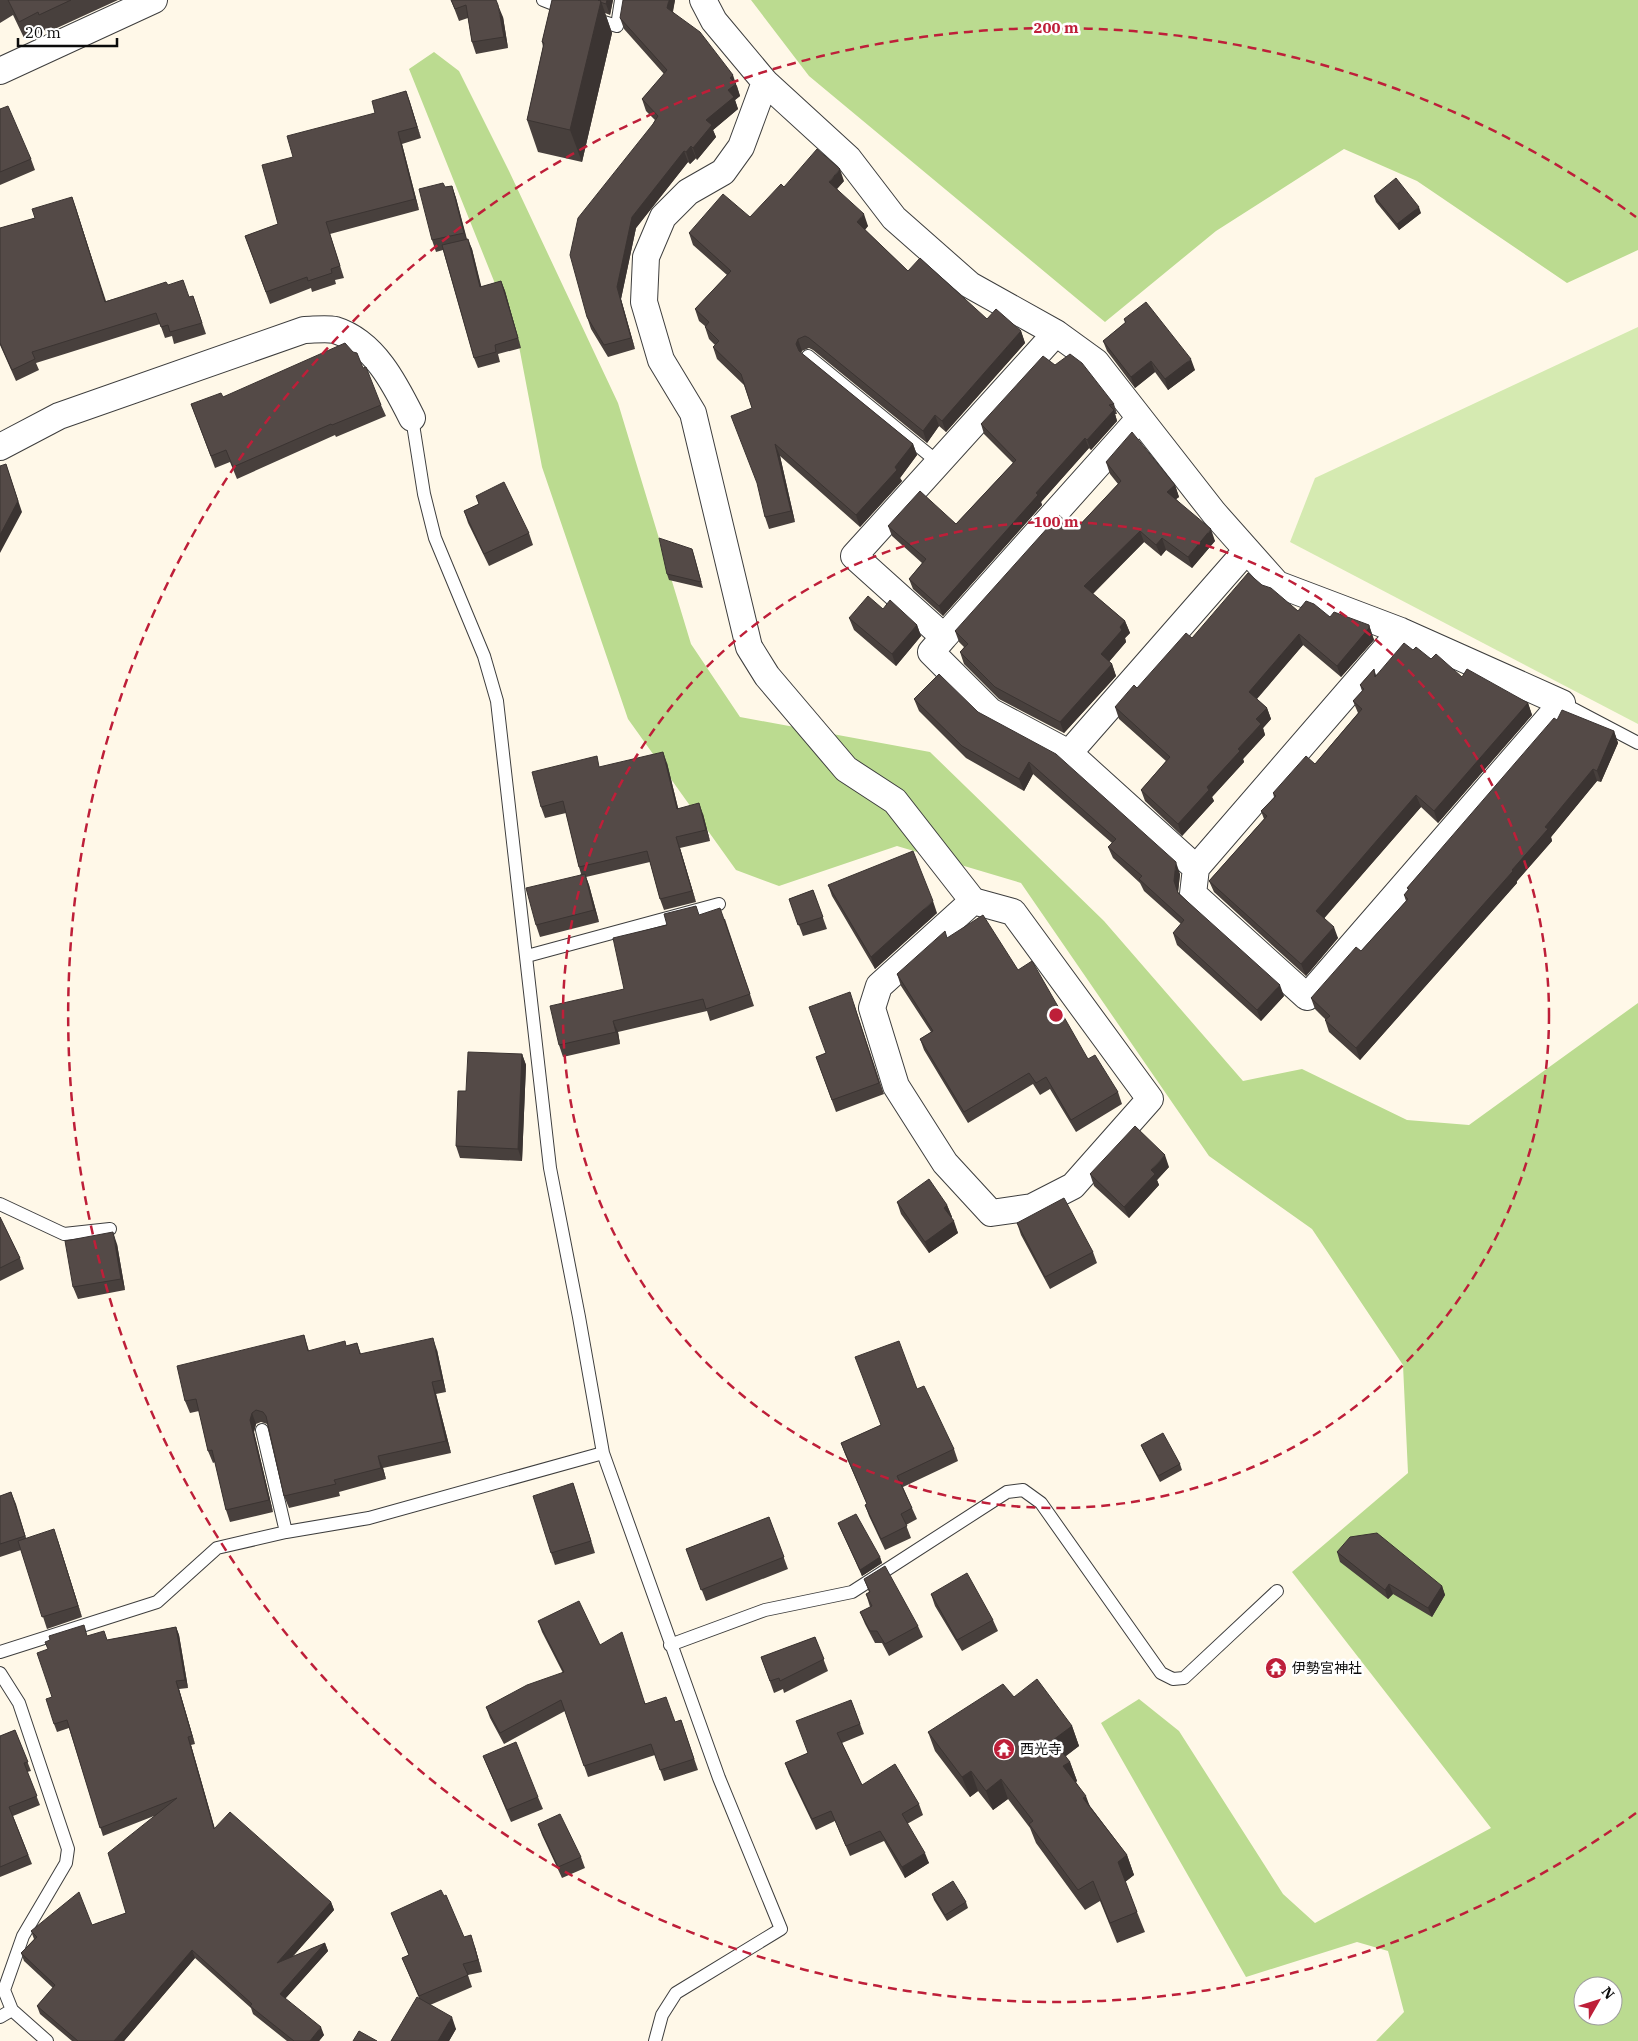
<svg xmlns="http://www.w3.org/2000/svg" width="1638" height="2041" font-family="'IBM Plex Serif','Noto Sans JP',serif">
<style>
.green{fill:#d5eab1}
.forest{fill:#bbdb90;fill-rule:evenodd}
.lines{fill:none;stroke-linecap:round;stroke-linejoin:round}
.service-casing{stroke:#3e3e3e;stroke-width:14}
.minor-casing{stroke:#3e3e3e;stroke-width:28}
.service{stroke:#fff;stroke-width:12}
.minor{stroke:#fff;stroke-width:26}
.wall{fill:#48403d}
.shaded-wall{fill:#3b3432}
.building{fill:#544a47;stroke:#3b3432}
.ring{fill:none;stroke:#be1f39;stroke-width:2.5;stroke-dasharray:9 6}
.labels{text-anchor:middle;stroke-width:5;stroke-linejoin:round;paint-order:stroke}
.poi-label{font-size:14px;fill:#0b0b0b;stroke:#fff;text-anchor:start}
.centre{fill:#be1f39;stroke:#fff;stroke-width:2.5}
.ring-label{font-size:15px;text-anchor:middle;font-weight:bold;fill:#be1f39;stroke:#fff;stroke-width:5;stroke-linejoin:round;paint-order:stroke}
</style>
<rect width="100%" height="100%" fill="#fff8e8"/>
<path class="green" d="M1638,327V724L1290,542L1315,478Z"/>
<path class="forest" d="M751,0H1638V250L1567,283L1417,181L1344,149L1216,231L1105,322L809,76Z
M434,52L459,71L509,171L618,403L691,644L740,717L930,752L1104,921L1243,1081L1302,1069L1407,1120L1469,1125L1638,1003V2041H1376L1404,2012L1388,1951L1357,1942L1246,1977L1101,1723L1139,1699L1179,1731L1283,1894L1315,1923L1491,1828L1292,1572L1408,1473L1403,1365L1312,1229L1209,1156L1021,883L897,846L779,886L736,870L628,719L542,467L518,341L409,69ZM1583,1986H1613V2016H1583Z"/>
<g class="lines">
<g class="service-casing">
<path id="service" d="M543,0L566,9
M594,19L617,26L621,0
M808,356L939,463
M412,418L424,494L435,538L484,656L497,701L550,1168L579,1317L603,1453L719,1778L781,1929L676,1993L662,2015L655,2041
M1562,703L1638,743
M527,956L719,904
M0,1204L64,1234L110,1229
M262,1430L286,1532
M670,1645L765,1610L852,1592L1007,1492L1023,1490L1041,1503L1161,1673L1173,1679L1184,1678L1277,1591
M0,1652L157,1602L217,1548L286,1532L369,1518L603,1453
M0,1673L19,1703L68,1849L66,1863L23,1936L4,1990L12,2010L47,2041
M0,2017L12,2010"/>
</g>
<g class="minor-casing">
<path id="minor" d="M703,0L714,21L765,82L848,158L894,218L970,285L1056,333L1096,362L1214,513L1277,584L1401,631L1562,703L1307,997L1193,894L1196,868L1069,753L990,711L931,652L944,637L854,556L1056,333
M0,71L154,0
M765,82L741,147L723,172L688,192L663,217L646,257L644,302L661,360L693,413L749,647L767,676L846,769L895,801L973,901L879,986L872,1008L896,1086L945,1163L991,1213L1032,1207L1073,1186L1150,1099L1013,912L973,901
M0,447L59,416L304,330C313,330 326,328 335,330C374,342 395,384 412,418
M944,637L1139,419
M1069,753L1246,551
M1196,868L1401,631"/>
</g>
<use href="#service" class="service"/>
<use href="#minor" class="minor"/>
</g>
<path class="wall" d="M0,0H118L46,33L45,30L25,40L13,15L0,23Z
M451,0L503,17L508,48L476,54L472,42L468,18L459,21Z
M552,0H613L610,15L605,13L612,33L582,162L538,152L527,120L543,47L542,42Z
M675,0L673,12L737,86L740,96L735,100L738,109L713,130L716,137L697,160L696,158L690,164L688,162L636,228L621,299L635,349L608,357L591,329L587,317L653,124L655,120L646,111L642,99L664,74L624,29L620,18Z
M406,91L421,138L402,144L419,210L330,234L344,278L335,280L336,284L312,292L311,288L270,304L245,236L278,224L375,113Z
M0,109L31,159L35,170L0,185Z
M844,181L837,189L868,226L865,230L908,271L987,319L1021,331L1025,343L946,432L939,426L927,443L813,350L809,348L802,351L801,353L913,444L917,455L900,478L902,481L860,527L780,456L795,522L769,529L765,517L752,408L744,385L717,359L713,347L715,345L709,339L705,327V326L699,321L695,309L727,275L693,245L689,233L750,217L784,187Z
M452,186L456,198L467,239L472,249L481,287L501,281L505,291L521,348L498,354L500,362L478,368L474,358L443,250L436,252L432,240L445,187Z
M1374,196L1421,213L1399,230L1376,202Z
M72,197L106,301L168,285L189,297L193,296L206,334L174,344L172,336L165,338L160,324L36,363L39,370L16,381L0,345V228L35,218Z
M1124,319L1195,370L1168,390L1155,372L1135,388L1107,351L1103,341L1125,323Z
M1055,365L1114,404L1117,414H1115L1117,421L1091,450L1089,448L1041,502L1042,505L943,616L913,589L909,579L922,563L892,536L888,526L956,524L1013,463L984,434L981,424Z
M363,368L381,405L386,416L336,437L335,435L237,479L230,462L215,468L191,404L223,397Z
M1106,462L1175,485L1179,497L1176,499L1215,541L1192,568L1166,550L1161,556L1144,542L1093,594L1125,621L1130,633L1125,638L1126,642L1109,662L1112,664L1116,676L1064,733L999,699L964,664L960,652L964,647L959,642L955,631L1075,530L1118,484L1110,474Z
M476,496L529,533L533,545L489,566L468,523L464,511L479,504Z
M692,549L694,555L703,588L669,580L667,574Z
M1262,585L1298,611L1369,625L1374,640L1341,677L1303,645L1257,699L1267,708L1271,719L1263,728L1265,735L1243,759L1244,762L1212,797L1214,801L1182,836L1145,801L1141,790L1166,761L1119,719L1115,707L1137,688L1192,638Z
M883,609L917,625L921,636L896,666L854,630L849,618Z
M1413,650L1462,677L1528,703L1532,715L1438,823L1421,807L1364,872L1324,918L1338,938L1306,976L1214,892L1209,881L1264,819L1261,811L1274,797L1273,793L1315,764L1358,713L1353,701L1362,691L1360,685L1374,669L1376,675Z
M914,699L978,712L1180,874L1178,892L1284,996L1261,1021L1177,945L1173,933L1181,924L1144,891L1140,883L1113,858L1108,847L1112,843L1033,774L1024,791L966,758L919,711Z
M1557,720L1614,731L1618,743L1601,782L1597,781L1551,837L1552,841L1517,881V883L1360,1060L1329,1032L1325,1020H1326L1315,1009L1311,998L1361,951L1406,901L1404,895L1408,890L1407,888Z
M667,763L678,808L703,814L710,841L680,848L696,902L664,910L660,899L650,862L586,877L589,885L599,922L540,937L536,925L581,874L579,867L566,813L545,818L541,807L601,767Z
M828,885L937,913L875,969L832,896Z
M813,890L827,929L803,936L789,899Z
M699,915L725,919L754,1006L710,1021L707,1011L618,1032L620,1044L563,1057L559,1045L624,989L667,925Z
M947,938L1018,970L1088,1059L1118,1092L1122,1104L1076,1132L1050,1089L1040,1095L1033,1084L968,1123L924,1050L920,1039L931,1032L901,986L897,974Z
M854,1004L884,1094L836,1112L816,1057L826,1053Z
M522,1054L526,1065L522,1161L460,1158L456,1146L466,1091Z
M1169,1167L1157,1180L1159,1185L1129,1218L1094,1186L1090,1174Z
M897,1202L947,1205L952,1217H951L958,1233L929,1253L901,1214Z
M0,1217L20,1258L24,1269L0,1281Z
M1017,1223L1093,1252L1097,1263L1050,1289L1021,1235Z
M117,1244L125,1290L78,1299L73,1287Z
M304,1335L309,1351L347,1346L357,1343L361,1354L437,1350L446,1392L436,1394L451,1453L383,1468L386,1479L339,1492L340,1496L289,1508L284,1496L267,1424L261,1422L256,1424L254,1432L273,1512L230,1522L226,1510L215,1462L213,1463L208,1451L199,1411L190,1413L185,1401Z
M917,1389L954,1449L958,1461L903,1487L912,1508L917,1519L906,1525L911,1538L885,1550L869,1516L865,1505L867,1504L845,1454L841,1443L881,1425Z
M1141,1445L1180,1464L1182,1470L1160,1482L1143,1450Z
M573,1483L595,1553L555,1565L551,1553Z
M11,1492L26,1538L58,1541L82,1617L47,1629L21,1550L0,1557V1496Z
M769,1517L788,1569L706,1601L686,1549Z
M838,1523L880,1557L882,1563L862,1576Z
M1337,1552L1442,1586L1445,1595L1432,1617L1393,1594L1388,1599L1340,1562Z
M864,1579L918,1626L923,1637L889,1656L882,1643H875L865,1624L860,1612L870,1607L866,1594L869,1592Z
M931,1594L993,1620L998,1631L962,1651L935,1606Z
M538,1621L600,1645L646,1704L675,1722L681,1720L698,1770L664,1781L655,1755L588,1777L565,1711L504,1744L490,1718L486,1707L563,1673L542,1632Z
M176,1627L179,1635L188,1688L179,1689L195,1744L191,1745L215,1829L331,1902L334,1910L292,1957L325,1943L328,1951L285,1999L324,2035L319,2041H287L253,2014L251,2008L195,1958L124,2041H72L40,2014L37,2006L53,1988L24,1961L21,1953L34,1939L31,1931L92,1925L126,1913L154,1816L103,1836L69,1728L57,1732L54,1724L52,1697L88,1636L107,1640Z
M815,1637L828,1671L784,1693L783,1689L774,1693L761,1657Z
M1014,1697L1072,1726L1079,1746L1065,1756L1070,1762L1077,1781L1076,1782L1090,1806L1127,1855L1134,1875L1125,1882L1145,1932L1117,1943L1100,1901L1085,1910L1036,1843L1030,1828L1008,1799L993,1810L978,1791L970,1797L935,1751L928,1732Z
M851,1700L864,1734L842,1743L862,1785L919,1804L923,1815L907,1824L929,1863L905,1878L884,1841L850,1856L835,1821L816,1830L789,1774L785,1763L808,1753Z
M15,1730L31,1771L27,1772L40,1805L13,1816L32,1864L0,1877V1736Z
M483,1756L538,1797L543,1809L511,1822Z
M538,1824L581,1857L585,1868L562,1878L542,1835Z
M932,1894L966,1902L968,1908L947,1921L934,1900Z
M391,1913L464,1937L475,1947L482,1972L468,1975L472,1987L430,2005L456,2029L449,2041H391L419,1998L402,1958L409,1955Z"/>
<path class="shaded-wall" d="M607,0H613L610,15L606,4Z
M669,0H675L671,19L667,8Z
M601,1L612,33L582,162L570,130Z
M498,5L503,17L508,48L504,37Z
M733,75L740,96L735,100L738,109L713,130L716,137L697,160L693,148L706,120L728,90L730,78Z
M406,91L410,102L421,138L417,127Z
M398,132L402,144L419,210L415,199Z
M691,146L696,158L690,164L686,152Z
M684,151L688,162L636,228L621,299L635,349L631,338L617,287L632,217Z
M840,169L844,181L833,193L829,182Z
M452,186L456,198L468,245L464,233Z
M72,197L76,208L109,313L105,302Z
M1419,207L1421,213L1399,230L1397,224Z
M864,214L868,226L861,234L857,222Z
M468,239L472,249L484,297L480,287Z
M501,281L505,291L521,348L518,338Z
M1021,331L1025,343L946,432L942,421Z
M798,339L802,351L800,355L796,344Z
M1191,359L1195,370L1168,390L1165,379Z
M1151,361L1155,372L1135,388L1131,377Z
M1114,410L1117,421L1091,450L1087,440Z
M935,415L939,426L927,443L923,431Z
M1085,438L1089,448L1041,502L1042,505L943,616L939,606L1036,493Z
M775,444L780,456L795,522L791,511Z
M913,444L917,455L900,478L902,481L860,527L856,515L895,467Z
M6,464L22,512L0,553V535Z
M1175,485L1179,497L1171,503L1167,492Z
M1211,529L1215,541L1192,568L1188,557Z
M1140,531L1144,542L1088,598L1084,586Z
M1162,538L1166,550L1161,556L1156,545Z
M1125,621L1130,633L1125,638L1126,642L1105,666L1101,654L1120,627Z
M917,625L921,636L896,666L892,654Z
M1369,625L1374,640L1341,677L1337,666Z
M1299,634L1303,645L1253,703L1249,692Z
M1112,664L1116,676L1064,733L1060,722Z
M1528,703L1532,715L1438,823L1434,811Z
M1267,708L1271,719L1263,728L1265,735L1243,759L1244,762L1212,797L1214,801L1182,836L1178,824L1238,749L1256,719Z
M1614,731L1618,743L1601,782L1597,771Z
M663,752L667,763L681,820L677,809Z
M1029,762L1033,774L1024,791L1019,779Z
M1593,769L1597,781L1551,837L1552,841L1517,881V883L1360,1060L1356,1048L1512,870L1545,827Z
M1416,795L1421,807L1321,922L1316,911Z
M699,803L703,814L710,841L706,830Z
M676,837L680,848L696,902L692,891Z
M1176,862L1180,874L1178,893L1174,881Z
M585,874L589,885L599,922L594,910Z
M933,901L937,913L875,969L871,957Z
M1334,927L1338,938L1306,976L1301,964Z
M1280,985L1284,996L1261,1021L1257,1010Z
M613,1021L618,1032L620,1044L616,1032Z
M522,1054L526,1065L522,1161L518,1149Z
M1165,1155L1169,1167L1157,1180L1159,1185L1129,1218L1124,1207L1151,1170Z
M947,1205L952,1217L948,1219L944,1208Z
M954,1221L958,1233L929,1253L925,1242Z
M113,1232L117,1244L125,1290L121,1279Z
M433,1338L437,1350L446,1392L442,1380Z
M432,1382L436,1394L451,1453L446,1441Z
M252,1413L256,1424L254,1432L273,1512L269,1500L250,1420Z
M378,1456L383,1468L386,1479L381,1468Z
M573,1483L577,1495L595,1553L591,1541Z
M11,1492L16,1504L29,1548L25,1536Z
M54,1529L58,1541L82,1617L78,1606Z
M880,1557L882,1563L862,1576L860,1570Z
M1389,1584L1393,1594L1388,1599L1385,1590Z
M1442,1586L1445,1595L1432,1617L1428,1608Z
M176,1627L179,1635L188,1688L185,1680Z
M176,1681L179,1689L195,1744L192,1736Z
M1072,1726L1079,1746L1061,1760L1053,1740Z
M188,1737L191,1745L217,1837L214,1829Z
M1070,1762L1077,1781L1071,1786L1063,1766Z
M971,1771L978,1791L970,1797L962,1777Z
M1001,1779L1008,1799L993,1810L986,1791Z
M1086,1796L1093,1815L1083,1798Z
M925,1853L929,1863L905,1878L902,1867Z
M1127,1855L1134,1875L1125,1882L1118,1862Z
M331,1902L334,1910L280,1971L277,1963Z
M471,1935L475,1947L482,1972L478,1960Z
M325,1943L328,1951L282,2002L280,1994Z
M192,1950L195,1958L124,2041H114Z
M452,2017L456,2029L449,2041H438Z
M321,2027L324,2035L319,2041H310Z"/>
<path class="building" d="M8,0H71L39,15L38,12L19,22Z
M451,0H496L498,5L504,37L472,42L466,5L455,9Z
M552,0H598L601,1L570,130L527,120L544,43L542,42Z
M598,0H607L606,4L600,2L601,1Z
M623,0H669L667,8L700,32L733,75L730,78L736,84L728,90L734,97L706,120L712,125L693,148L691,146L686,152L684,151L632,217L617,287L631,338L604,345L587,317L570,255L578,218L653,124L658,116L642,99L667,70L620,18Z
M406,91L417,127L398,132L415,199L326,222L340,266L331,269L332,273L308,281L307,277L266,292L245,236L278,224L262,165L293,157L287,136L375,113L372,101Z
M8,106L31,159L0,172V109Z
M817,149L840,169L829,182L864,214L857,222L908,271L920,258L987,319L996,309L1021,331L942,421L935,415L923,431L809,338L805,336L798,339L796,344L799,351L913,444L895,467L897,470L856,515L775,444L791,511L765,517L757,483L731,416L752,408L741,374L713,347L719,341L705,327L709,322L695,309L731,271L689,233L723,194L750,217L781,184L784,187Z
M1396,178L1419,207L1397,224L1374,196Z
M443,183L445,187L452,186L464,233L432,240L419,189Z
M72,197L105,302L166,282L168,285L183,280L189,297L193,296L202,323L170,332L168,325L161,327L156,313L32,352L35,359L12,370L0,343V228L35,218L32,209Z
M468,239L480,287L501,281L518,338L495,345L496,352L474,358L442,245Z
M1146,302L1191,359L1165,379L1151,361L1131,377L1103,341L1126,322L1124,319Z
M345,343L353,352L357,353L363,368L366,367L381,405L332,425L331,424L233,467L226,450L211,456L191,404L221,393L223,397Z
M1070,354L1082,363L1114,404L1109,405L1114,410L1087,440L1085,438L1036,493L1038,495L939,606L909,579L926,559L888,526L920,491L956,524L1016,460L981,424L1043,356L1055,365Z
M1132,432L1175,485L1167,492L1211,529L1188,557L1162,538L1156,545L1140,531L1084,586L1125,621L1120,627L1122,630L1101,654L1112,664L1060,722L995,687L960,652L968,644L955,631L1059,515L1075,530L1121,481L1106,462Z
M6,464L18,501L0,535V466Z
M504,482L529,533L484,554L464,511L479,504L476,496Z
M659,538L692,549L701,582L667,574Z
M1248,573L1262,585L1271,588L1298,611L1306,601L1314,604L1330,617L1334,612L1369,625V628L1337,666L1299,634L1249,692L1267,708L1256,719L1261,724L1238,749L1240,751L1207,787L1209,790L1178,824L1141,790L1170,757L1115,707L1134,685L1137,688L1186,633L1192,638Z
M868,596L883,609L890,600L917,625L892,654L849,618Z
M1404,643L1413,650L1416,647L1431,659L1436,654L1462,677L1467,669L1528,703L1434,811L1416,795L1360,860L1316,911L1334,927L1301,964L1209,881L1267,816L1261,811L1276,796L1273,793L1306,756L1315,764L1362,709L1353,701L1364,689L1360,685L1374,669L1375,677Z
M939,674L978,712L1056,754L1176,862L1174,881L1178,893L1280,985L1257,1010L1173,933L1184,920L1139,879L1142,876L1108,847L1116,839L1029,762L1019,779L962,746L914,699Z
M1562,710L1614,731L1597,771L1593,769L1545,827L1548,829L1512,870L1513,871L1356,1048L1325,1020L1330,1016L1311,998L1356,947L1361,951L1408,899L1404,895L1409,889L1407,888L1554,718L1557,720Z
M663,752L677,809L699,803L706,830L676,837L692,891L660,899L647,851L579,867L563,801L541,807L532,772L597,756L599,767Z
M913,851L933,901L871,957L828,885Z
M585,874L594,910L536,925L526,888Z
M813,890L823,917L798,925L789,899Z
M696,906L699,915L720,908L750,994L706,1009L703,999L613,1021L616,1032L559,1045L550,1006L624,989L613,938L667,925L664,914Z
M983,915L1018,970L1032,961L1088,1059L1095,1055L1118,1092L1071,1120L1046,1077L1036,1083L1029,1073L964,1112L920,1039L933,1031L897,974L945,931L947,938Z
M850,992L879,1083L832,1100L816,1057L826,1053L809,1007Z
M468,1052L522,1054L518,1149L456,1146L458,1091H466Z
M1135,1126L1165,1155L1151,1170L1155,1174L1124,1207L1090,1174Z
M929,1179L947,1205L944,1208L954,1221L925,1242L897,1202Z
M1064,1198L1093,1252L1045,1277L1017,1223Z
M0,1217L20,1258L0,1268Z
M113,1232L121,1279L73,1287L65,1241Z
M304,1335L308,1351L345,1341L346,1346L357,1343L360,1354L433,1338L442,1380L432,1382L446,1441L378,1456L381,1468L334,1480L336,1484L284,1496L266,1416L263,1412L256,1410L252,1413L250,1420L269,1500L226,1510L212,1450L208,1451L196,1399L185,1401L177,1366Z
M899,1341L917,1389L924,1386L954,1449L897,1476L912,1508L901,1514L907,1526L881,1539L865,1505L867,1504L841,1443L881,1425L855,1357Z
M1163,1433L1180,1464L1158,1476L1141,1445Z
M573,1483L591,1541L551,1553L533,1496Z
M11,1492L25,1536L0,1544V1496Z
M856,1514L880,1557L860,1570L838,1523Z
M769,1517L784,1557L701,1590L686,1549Z
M54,1529L78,1606L42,1617L18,1541Z
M1377,1533L1442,1586L1428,1608L1389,1584L1385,1590L1337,1552L1350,1537Z
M885,1566L918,1626L885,1644L877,1631H870L860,1612L872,1606L866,1594L870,1592L864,1579Z
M967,1573L993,1620L957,1640L931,1594Z
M579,1601L600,1645L622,1632L645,1704L666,1697L675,1722L681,1720L694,1759L660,1770L651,1744L584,1766L561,1700L500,1733L486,1707L527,1685L564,1672L538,1621Z
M84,1625L87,1636L104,1631L107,1640L176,1627L185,1680L176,1681L192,1736L188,1737L214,1829L230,1812L331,1902L277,1963L325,1943L280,1994L321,2027L310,2041H294L250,2006L252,2004L192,1950L114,2041H78L37,2006L55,1985L21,1953L37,1937L31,1931L79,1892L92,1925L126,1913L108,1853L177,1798L100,1828L67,1720L54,1724L46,1699L52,1697L37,1653L48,1649L45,1642L50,1640L49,1636Z
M815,1637L824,1659L780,1681L779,1678L770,1681L761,1657Z
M1037,1679L1072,1726L1053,1740L1070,1762L1063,1766L1086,1796L1083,1798L1127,1855L1118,1862L1137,1912L1110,1923L1093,1881L1078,1890L1029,1824L1033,1821L1001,1779L986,1791L971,1771L962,1777L928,1732L1003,1684L1014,1697Z
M851,1700L860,1724L837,1733L862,1785L895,1764L919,1804L902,1814L925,1853L902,1867L880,1831L846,1846L831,1811L812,1819L785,1763L808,1753L796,1721Z
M15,1730L28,1762L24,1763L37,1796L9,1807L28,1855L0,1867V1736Z
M516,1742L538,1797L507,1810L483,1756Z
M560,1814L581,1857L558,1867L538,1824Z
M953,1881L966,1902L945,1915L932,1894Z
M441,1890L444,1896L446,1895L464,1937L471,1935L478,1960L463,1964L468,1975L419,1996L402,1958L409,1955L391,1913Z
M417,1997L452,2017L438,2041H391Z
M359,2031L377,2041H353Z"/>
<g class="ring">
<circle cx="1056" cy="1015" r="493"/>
<path d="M1636 1813A987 987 0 1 1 1636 217"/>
</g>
<defs>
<g id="temple-disc" transform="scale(1.125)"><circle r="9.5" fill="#be1f39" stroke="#fff"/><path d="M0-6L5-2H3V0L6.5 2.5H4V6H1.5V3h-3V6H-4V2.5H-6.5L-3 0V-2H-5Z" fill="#fff"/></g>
</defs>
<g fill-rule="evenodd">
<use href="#temple-disc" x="1276" y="1668"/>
<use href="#temple-disc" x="1004" y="1749"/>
</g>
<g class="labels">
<g class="poi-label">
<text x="1292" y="1673">伊勢宮神社</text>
<text x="1020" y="1754">西光寺</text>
</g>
</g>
<circle cx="1056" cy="1015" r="8" class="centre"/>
<g class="ring-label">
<text x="1056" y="33">200 m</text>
<text x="1056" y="527">100 m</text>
</g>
<g transform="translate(1598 2001) rotate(51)"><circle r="24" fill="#ffffff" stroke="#9d9d9d"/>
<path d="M0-4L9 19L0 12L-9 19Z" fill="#be1f39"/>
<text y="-8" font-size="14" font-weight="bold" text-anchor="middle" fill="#0b0b0b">N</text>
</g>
<path d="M18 38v8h99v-8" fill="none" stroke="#0b0b0b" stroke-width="2.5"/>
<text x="25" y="38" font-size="15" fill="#0b0b0b" stroke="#ffffff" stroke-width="4" paint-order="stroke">20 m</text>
</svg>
